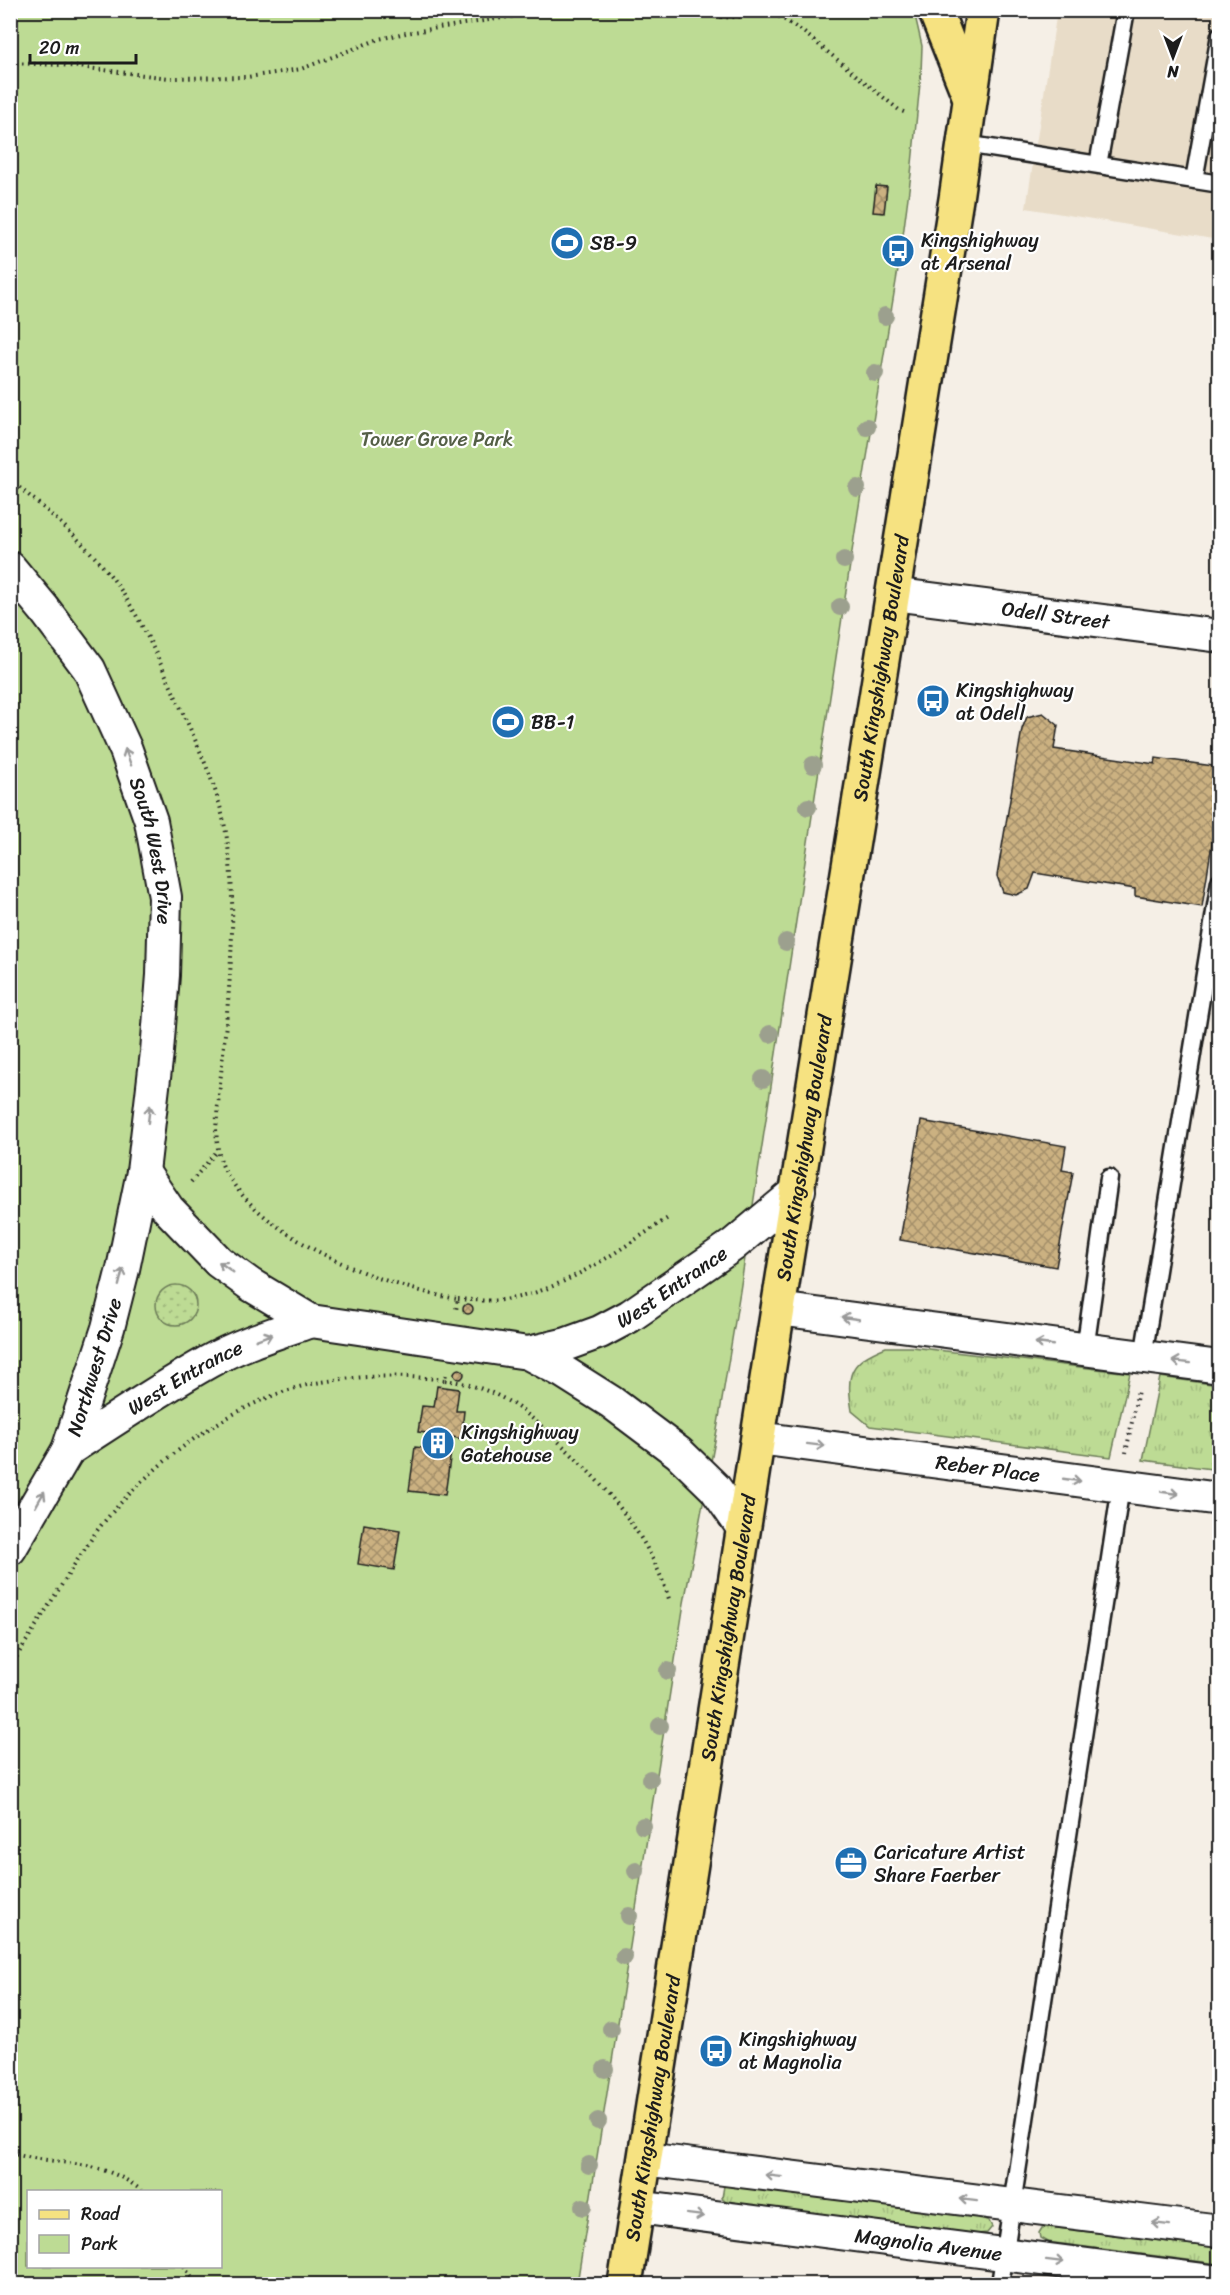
<svg xmlns="http://www.w3.org/2000/svg" width="1230" height="2295" font-family="Sriracha,sans-serif">
<style>
.built{fill:#e8dcc8}
.grass{fill:url(#grass-tufts);stroke:#6c7c58;stroke-width:1.5}
.park{fill:#bddb94;stroke:#6c7c58;stroke-width:1.5;fill-rule:evenodd}
.garden{fill:url(#garden-dots);stroke:#6c7c58;stroke-width:1.5}
.building{fill:url(#building-cross-hatch);stroke:#1c1c1c;stroke-width:1.5}
.lines{fill:none;stroke-linecap:round;stroke-linejoin:round}
.lane-casing{stroke:#1c1c1c;stroke-width:21}
.street-casing{stroke:#1c1c1c;stroke-width:36}
.primary-casing{stroke:#1c1c1c;stroke-width:38}
.path{stroke:#1c1c1c;stroke-width:4;stroke-dasharray:1.5 4.5;stroke-linecap:butt}
.lane{stroke:#fff;stroke-width:16}
.street{stroke:#fff;stroke-width:32}
.primary{stroke:#f6e281;stroke-width:33}
.tree{fill:#9ca08e}
.oneway{stroke:#999}
.labels{text-anchor:middle;stroke-width:4.5;stroke-linejoin:round;paint-order:stroke}
.poi-label{font-size:20px;fill:#1c1c1c;stroke:#fff;text-anchor:start}
.park-label{font-size:20px;fill:#545f46;stroke:#fff}
.street-label{font-size:20px;fill:#1c1c1c;stroke:#fff}
</style>
<defs>
<pattern id="grass-tufts" width="24" height="20" patternUnits="userSpaceOnUse" patternTransform="scale(1.5)"><rect width="24" height="20" fill="#bddb94"/><path d="M3 7l-1-3M5 7V3M7 7l1-3M15 17l-1-3M17 17v-4M19 17l1-3" fill="none" stroke="#a2bb7f"/></pattern>
<pattern id="garden-dots" width="8" height="8" patternUnits="userSpaceOnUse" patternTransform="scale(1.5)"><rect width="8" height="8" fill="#bddb94"/><path d="M2 2h.1M6 6h.1" fill="none" stroke="#a2bb7f" stroke-width="1.8" stroke-linecap="round"/></pattern>
<pattern id="building-cross-hatch" width="8" height="8" patternUnits="userSpaceOnUse" patternTransform="scale(1.5)"><rect width="8" height="8" fill="#cbb181"/><path d="M0 0l8 8M0 8l8-8" fill="none" stroke="#a48f69"/></pattern>
</defs>
<rect width="100%" height="100%" fill="#f5efe6"/>
<filter id="ink" filterUnits="userSpaceOnUse"><feTurbulence type="fractalNoise" baseFrequency=".0167" numOctaves="2"/><feDisplacementMap in="SourceGraphic" scale="12" xChannelSelector="R" yChannelSelector="G"/><feConvolveMatrix kernelMatrix="1 2 1 2 8 2 1 2 1" color-interpolation-filters="sRGB"/></filter>
<g filter="url(#ink)">
<path class="built" d="M1057,11H1219V240L1026,208Z"/>
<path class="grass" d="M886,1347H912L1130,1373L1111,1457L870,1426L852,1411C846,1373 849,1362 886,1347Z
M1160,1377L1219,1385V1470L1143,1460Z
M730,2185L981,2218L989,2221L992,2227L987,2233L977,2234L728,2202L722,2198L724,2186Z
M1049,2227L1219,2248V2264L1047,2242L1040,2238L1039,2233L1042,2228Z"/>
<path class="park" d="M11,11H914L922,46L921,73L911,174L901,251L858,512L740,1291L717,1430L684,1603L577,2284H11ZM28,2192H220V2266H28Z"/>
<path class="garden" d="M156 1305a20 20 0 1 1 40 0a20 20 0 1 1-40 0Z"/>
<path class="building" d="M876,186L887,187L884,213L873,212Z
M1043,713L1058,725L1054,749L1155,764L1156,758L1220,767V793L1202,907L1135,896V889L1035,873L1029,889L1016,895L1003,892L997,876L1022,729L1027,717Z
M921,1121L1066,1146L1062,1170L1073,1172L1056,1267L900,1240Z
M463 1309a5 5 0 1 1 10 0a5 5 0 1 1-10 0Z
M454 1374a5 5 0 1 1 10 0a5 5 0 1 1-10 0Z
M437,1386L459,1389L456,1411H464L461,1439L453,1437L445,1495L409,1491L415,1447L424,1448L426,1433L418,1432L422,1406L434,1407Z
M364,1524L400,1530L394,1570L358,1564Z"/>
<g class="lines">
<g class="lane-casing">
<path id="lane" d="M965,144L1220,184
M1098,165L1126,10
M1194,180L1220,35
M1085,1350L1109,1178
M1143,1357L1220,881
M1000,2284L1121,1486"/>
</g>
<g class="street-casing">
<g id="street">
<path id="s1" d="M10,568L44,609L89,669L126,750L151,821L165,897L163,975L157,1052L143,1172L123,1269L108,1328L68,1450L10,1549"/>
<path id="s2" d="M892,594L1220,636"/>
<path d="M143,1172L168,1209L219,1262L251,1285L311,1321L528,1353L562,1371L611,1402L679,1453L715,1488L743,1528"/>
<path d="M778,1309L1220,1367"/>
<path id="s3" d="M528,1353L567,1344L600,1332L630,1316L733,1245L799,1190"/>
<path id="s4" d="M758,1438L1220,1499"/>
<path id="s5" d="M68,1450C114,1420 160,1389 208,1362C240,1344 276,1333 311,1321"/>
<path d="M645,2159L1220,2231"/>
<path id="s6" d="M637,2207L1220,2282"/>
</g>
</g>
<g class="primary-casing">
<g id="primary">
<path d="M935,10L970,98"/>
<path id="s7" d="M625,2284L778,1309L956,199L983,10"/>
</g>
</g>
<path class="path" d="M494,10L497,20
M673,10C700,14 735,24 760,10
M769,10L802,31L899,110L906,113
M10,63L62,65L169,78L248,77L301,69L379,39L406,33L554,10
M10,480C42,506 73,532 100,563C134,601 157,656 178,702C198,746 220,791 227,839C241,931 223,1036 216,1129C217,1143 218,1156 224,1169C262,1240 383,1287 458,1299L456,1310
M191,1182L217,1151
M458,1299C475,1300 492,1302 509,1299C565,1290 622,1248 668,1218
M445,1380C466,1383 487,1389 506,1400C527,1412 545,1429 563,1446C609,1490 650,1538 669,1599
M1126,1453L1138,1390
M10,1667C33,1631 55,1595 78,1559C87,1547 94,1533 104,1522C156,1459 241,1395 322,1382C363,1375 404,1375 445,1380L446,1373
M10,2153C57,2166 104,2158 143,2192
M184,2266L196,2284"/>
<use href="#lane" class="lane"/>
<use href="#street" class="street"/>
<use href="#primary" class="primary"/>
</g>
<g class="tree">
<circle cx="885" cy="316" r="9"/>
<circle cx="875" cy="373" r="9"/>
<circle cx="867" cy="427" r="9"/>
<circle cx="857" cy="488" r="9"/>
<circle cx="844" cy="560" r="9"/>
<circle cx="840" cy="607" r="9"/>
<circle cx="813" cy="765" r="9"/>
<circle cx="808" cy="807" r="9"/>
<circle cx="786" cy="942" r="9"/>
<circle cx="770" cy="1034" r="9"/>
<circle cx="763" cy="1079" r="9"/>
<circle cx="668" cy="1671" r="9"/>
<circle cx="660" cy="1726" r="9"/>
<circle cx="650" cy="1779" r="9"/>
<circle cx="643" cy="1826" r="9"/>
<circle cx="636" cy="1871" r="9"/>
<circle cx="629" cy="1916" r="9"/>
<circle cx="624" cy="1957" r="9"/>
<circle cx="611" cy="2029" r="9"/>
<circle cx="605" cy="2069" r="9"/>
<circle cx="598" cy="2121" r="9"/>
<circle cx="589" cy="2165" r="9"/>
<circle cx="583" cy="2207" r="9"/>
</g>
<defs><path id="oneway-shaft" d="M-6 0H5M1.5-3L5.5 0L1.5 3" fill="none" stroke-width="1.6" stroke-linecap="round" stroke-linejoin="round" transform="scale(1.5)"/></defs>
<g class="oneway">
<use href="#oneway-shaft" transform="translate(128 757) rotate(-110)"/>
<use href="#oneway-shaft" transform="translate(149 1114) rotate(-83)"/>
<use href="#oneway-shaft" transform="translate(226 1267) rotate(-144)"/>
<use href="#oneway-shaft" transform="translate(121 1277) rotate(-76)"/>
<use href="#oneway-shaft" transform="translate(850 1318) rotate(-172)"/>
<use href="#oneway-shaft" transform="translate(264 1337) rotate(-21)"/>
<use href="#oneway-shaft" transform="translate(1044 1344) rotate(-172)"/>
<use href="#oneway-shaft" transform="translate(1181 1362) rotate(-173)"/>
<use href="#oneway-shaft" transform="translate(816 1445) rotate(7)"/>
<use href="#oneway-shaft" transform="translate(1072 1480) rotate(8)"/>
<use href="#oneway-shaft" transform="translate(1170 1493) rotate(8)"/>
<use href="#oneway-shaft" transform="translate(40 1499) rotate(-60)"/>
<use href="#oneway-shaft" transform="translate(774 2176) rotate(-173)"/>
<use href="#oneway-shaft" transform="translate(968 2200) rotate(-173)"/>
<use href="#oneway-shaft" transform="translate(695 2215) rotate(7)"/>
<use href="#oneway-shaft" transform="translate(1161 2224) rotate(-173)"/>
<use href="#oneway-shaft" transform="translate(1055 2261) rotate(7)"/>
</g>
</g>
<defs>
<g id="stadium-disc" transform="scale(1.725)"><circle r="9.5" fill="#1f6fb2" stroke="#fff"/><path d="M0-5a6.5 5 0 1 0 0 10a6.5 5 0 1 0 0-10ZM-3.5-1.8h7v3.6h-7Z" fill="#fff"/></g>
<g id="bus-disc" transform="scale(1.725)"><circle r="9.5" fill="#1f6fb2" stroke="#fff"/><path d="M-5-6H5V4H4V6H2V4H-2V6H-4V4H-5ZM-3.5-4V0h7V-4ZM-3.5 1.2v1.5H-2V1.2ZM2 1.2v1.5H3.5V1.2Z" fill="#fff"/></g>
<g id="building-disc" transform="scale(1.725)"><circle r="9.5" fill="#1f6fb2" stroke="#fff"/><path d="M-4-6H4V6H1V3H-1V6H-4ZM-2.5-4.3h1.7v1.8h-1.7ZM.8-4.3h1.7v1.8H.8ZM-2.5-1h1.7V.8h-1.7ZM.8-1h1.7V.8H.8Z" fill="#fff"/></g>
<g id="office-disc" transform="scale(1.725)"><circle r="9.5" fill="#1f6fb2" stroke="#fff"/><path d="M-6-3h4V-5.5h4V-3h4V5H-6ZM-1-4.5V-3h2v-1.5ZM-6 0V1H6V0Z" fill="#fff"/></g>
</defs>
<g fill-rule="evenodd">
<use href="#stadium-disc" x="567" y="243"/>
<use href="#bus-disc" x="898" y="251"/>
<use href="#bus-disc" x="933" y="701"/>
<use href="#stadium-disc" x="508" y="722"/>
<use href="#building-disc" x="438" y="1443"/>
<use href="#office-disc" x="851" y="1863"/>
<use href="#bus-disc" x="716" y="2051"/>
</g>
<g class="labels">
<g class="poi-label">
<text x="921" y="247">Kingshighway<tspan x="921" dy="23">at Arsenal</tspan></text>
<text x="590" y="250">SB-9</text>
<text x="956" y="697">Kingshighway<tspan x="956" dy="23">at Odell</tspan></text>
<text x="531" y="729">BB-1</text>
<text x="461" y="1439">Kingshighway<tspan x="461" dy="23">Gatehouse</tspan></text>
<text x="874" y="1859">Caricature Artist<tspan x="874" dy="23">Share Faerber</tspan></text>
<text x="739" y="2046">Kingshighway<tspan x="739" dy="23">at Magnolia</tspan></text>
</g>
<g class="park-label">
<text x="437" y="446">Tower Grove Park</text>
</g>
<g class="street-label">
<text dy="7" stroke="none"><textPath href="#s2" startOffset="165">Odell Street</textPath></text>
<text dy="7" stroke="none"><textPath href="#s7" startOffset="1636">South Kingshighway Boulevard</textPath></text>
<text dy="7" stroke="none"><textPath href="#s1" startOffset="322">South West Drive</textPath></text>
<text dy="7" stroke="none"><textPath href="#s7" startOffset="1150">South Kingshighway Boulevard</textPath></text>
<text dy="7" stroke="none"><textPath href="#s3" startOffset="160">West Entrance</textPath></text>
<text transform="translate(94 1367) rotate(-73)" y="7">Northwest Drive</text>
<text dy="7" stroke="none"><textPath href="#s5" startOffset="138">West Entrance</textPath></text>
<text dy="7" stroke="none"><textPath href="#s4" startOffset="232">Reber Place</textPath></text>
<text dy="7" stroke="none"><textPath href="#s7" startOffset="664">South Kingshighway Boulevard</textPath></text>
<text dy="7" stroke="none"><textPath href="#s7" startOffset="178">South Kingshighway Boulevard</textPath></text>
<text dy="7" stroke="none"><textPath href="#s6" startOffset="294">Magnolia Avenue</textPath></text>
</g>
</g>
<rect width="1230" height="2295" fill="none" stroke="#fff" stroke-width="36"/>
<rect x="18" y="18" width="1194" height="2259" fill="none" stroke="#1c1c1c" stroke-width="2" filter="url(#ink)"/>
<rect x="27" y="2190" width="195" height="78" fill="#ffffff" stroke="#a4a4a4" stroke-width="1.5"/>
<rect x="39" y="2210" width="30" height="9" fill="#f6e281" stroke="#a4a4a4" stroke-width="1.5"/>
<text x="81" y="2220" font-size="18" fill="#1c1c1c">Road</text>
<rect x="39" y="2235" width="30" height="18" fill="#bddb94" stroke="#a4a4a4" stroke-width="1.5"/>
<text x="81" y="2250" font-size="18" fill="#1c1c1c">Park</text>
<g transform="translate(1173 57) rotate(180)" stroke="#ffffff" stroke-width="4.5" paint-order="stroke">
<path d="M0-4.5L10 22L0 15L-10 22Z" fill="#1c1c1c"/>
<text y="-9" font-size="16" font-weight="bold" text-anchor="middle" fill="#1c1c1c">N</text>
</g>
<path d="M30 54v9h106v-9" fill="none" stroke="#1c1c1c" stroke-width="3"/>
<text x="39" y="54" font-size="18" fill="#1c1c1c" stroke="#ffffff" stroke-width="4.5" paint-order="stroke">20 m</text>
</svg>
